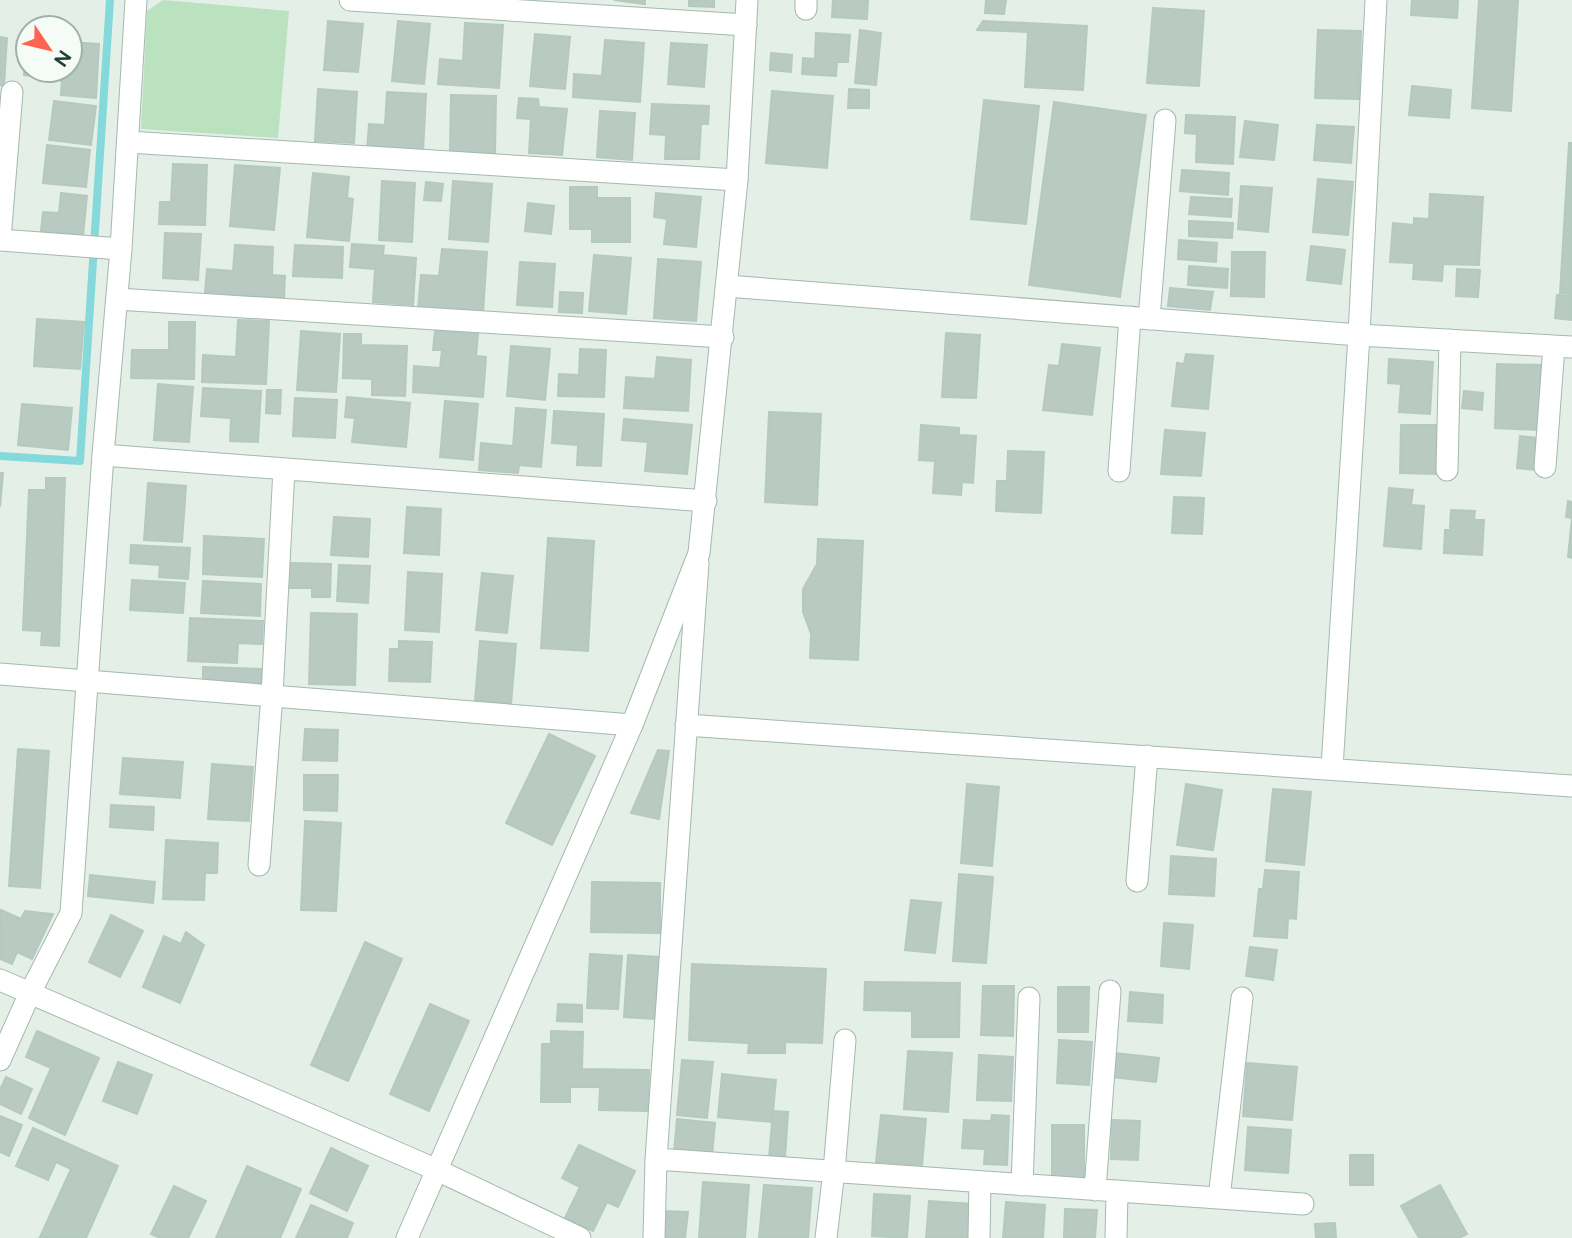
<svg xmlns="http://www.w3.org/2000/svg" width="1572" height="1238" font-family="Figtree,sans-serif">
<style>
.green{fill:#bae2bf}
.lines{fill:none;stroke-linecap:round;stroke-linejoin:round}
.stream{stroke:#85d9da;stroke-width:8}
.building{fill:#b8cac1;stroke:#b5cabe;stroke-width:2}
.minor-casing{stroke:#a5b8af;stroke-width:23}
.tertiary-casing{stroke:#a5b8af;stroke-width:23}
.minor{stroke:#fff;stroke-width:21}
.tertiary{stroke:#fff;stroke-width:21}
</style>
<rect width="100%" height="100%" fill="#e4efe8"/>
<path class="green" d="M163,0L289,11L278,138L141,129L147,11Z"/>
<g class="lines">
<path class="stream" d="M0,456L80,461L110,0"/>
</g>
<path class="building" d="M614,0H645V4Z
M689,0H714V7L689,6Z
M833,0H868L867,19L832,17Z
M986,0H1006L1004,14L985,13Z
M1412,0H1458L1457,18L1411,15Z
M1479,0H1518L1511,111L1472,108Z
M1153,8L1204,11L1199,86L1147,83Z
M328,21L363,24L358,72L324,70Z
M398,21L430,24L424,84L392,81Z
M983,21L1087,26L1083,90L1025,87L1028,32L977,30Z
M465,23L503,25L499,88L438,84L440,59L463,61Z
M860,30L881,33L876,85L855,83Z
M1318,30L1361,31L1359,99L1315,98Z
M816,33L850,35L848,62H837L836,76L802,74L803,58L815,59Z
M535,34L570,37L565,89L530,86Z
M0,37L7,38L4,86L0,85Z
M26,40H28V70H70V42L99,44L96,98L61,95L62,78L24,75Z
M605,40L644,43L640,102L573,97L574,74L602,76Z
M671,43L707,45L704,87L668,84Z
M771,53L792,55L791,72L770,70Z
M1412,86L1451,90L1449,118L1409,115Z
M318,89L357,92L354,143L315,141Z
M849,89L869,90V108H848Z
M772,91L833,96L827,168L766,163Z
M387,92L426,94L423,152L367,150L369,124L385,125Z
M451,95L496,96L495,153L450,152Z
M519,98L538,99L539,107L567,109L562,155L529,153L531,119L517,118Z
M984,100L1039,106L1026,224L971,219Z
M54,101L96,106L91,145L49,140Z
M1054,102L1146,115L1120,297L1029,285Z
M652,104L709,106L708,124H701L699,159H665L666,135L650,134Z
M600,111L635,113L632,160L597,157Z
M1186,115L1235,117L1233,164L1196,162L1197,134L1185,133Z
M1245,121L1278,125L1274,160L1240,157Z
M1317,125L1354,127L1351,163L1314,160Z
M1569,143H1572V294L1560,293Z
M47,145L90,150L86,187L43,183Z
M173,164L207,165L205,225L159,224L160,202H171Z
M235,165L280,168L274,230L230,226Z
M1182,170L1229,173L1228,195L1180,191Z
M313,173L349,177L347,198L353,199L349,241L307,237Z
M1318,179L1353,182L1348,235L1313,232Z
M382,181L415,183L412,242L379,240Z
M453,181L492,184L488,242L449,239Z
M426,182L443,184L441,201L424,200Z
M1241,186L1272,188L1268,232L1238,229Z
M570,187H597V198H630V242H592V229H570Z
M61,193L87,196L83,235L41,231L43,212L59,213Z
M656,193L701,197L696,247L664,244L667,219L654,217Z
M1430,194L1483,197L1479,265L1443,264L1442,281L1413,279L1414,263L1390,262L1393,223L1414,225V218L1429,219Z
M1191,197L1232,199L1231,217L1189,214Z
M528,203L554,206L551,234L525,231Z
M1189,221L1233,223L1232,238L1189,236Z
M165,233L201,234L198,280L163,278Z
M1179,240L1217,243L1216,262L1178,259Z
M352,244L384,246L383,255L416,258L413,305L373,302L375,269L350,267Z
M235,245L273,247L272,275L285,276L284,298L205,292L207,269L233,271Z
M295,245L343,247L342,278L293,276Z
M1311,246L1345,250L1341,284L1307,280Z
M442,249L487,252L483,313L418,309L421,275L439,276Z
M1232,252H1265L1264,297L1231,296Z
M594,255L631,258L626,314L589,311Z
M658,259L701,262L696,321L654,318Z
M520,262L555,264L552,307L517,305Z
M1189,266L1228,269L1227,288L1188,285Z
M1457,269L1480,270L1478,297L1456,296Z
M1170,288L1213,292L1210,310L1168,306Z
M560,292L583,293L582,313L559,312Z
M1557,295L1572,296V320L1555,318Z
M37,319L84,322L80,369L34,366Z
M238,320L269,321L266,384L202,382L203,355L236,357Z
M169,322H195L194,379L131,378L132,350H169Z
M301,331L340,334L336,392L297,390Z
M435,331L478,334L476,356L486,357L483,397L413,392L414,366L440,368L442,350H433Z
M946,333L980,335L976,398L942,397Z
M344,334H361V345L407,346L405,396L372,395V379L343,378Z
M1062,344L1100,348L1092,415L1043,410L1049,365L1059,366Z
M511,346L550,349L545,400L507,396Z
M580,349L606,350L604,397L558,396L559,374L579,375Z
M1186,354L1213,356L1208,409L1172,406L1177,363L1184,364Z
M657,357L691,360L688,411L624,408L626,377L655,379Z
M1389,359L1433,362L1430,414L1399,412L1401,384L1388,383Z
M1497,364L1541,365L1539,430L1495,428Z
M158,384L193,387L189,442L154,440Z
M203,388L261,391L258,442L230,441L231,418L201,416Z
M267,390H281L280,414L266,413Z
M1464,391L1483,393L1482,410L1462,408Z
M347,397L410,403L406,447L352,442L355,418L345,417Z
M295,398L337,400L335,438L293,436Z
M445,401L478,404L473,460L440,457Z
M22,404L72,408L68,450L18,445Z
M516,408L546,410L541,467L519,465L518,473L479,470L481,443L513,446Z
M554,411L604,414L601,466L577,465L578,445L552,443Z
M769,412L821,414L817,505L765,502Z
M624,419L692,425L687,474L645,471L648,442L622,440Z
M921,425L959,428V435L976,436L973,483L962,482L961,495L933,493L935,461L919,460Z
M1401,425H1438L1437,474L1400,473Z
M1165,430L1205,433L1201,476L1161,474Z
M1520,436L1539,438L1535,470L1517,468Z
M1008,451L1044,452L1041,513L996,511L997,481H1007Z
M0,473H3L0,507Z
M46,478H65L59,646L41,645L42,631L23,630L29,490H46Z
M148,483L186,486L182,542L144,540Z
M1389,488L1413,490L1411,505L1424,506L1421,549L1384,546Z
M1174,497L1204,498L1202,534L1172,533Z
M1568,501L1572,502V518L1566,517Z
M407,507L441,509L439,555L404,553Z
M1451,510L1475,511L1474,520H1484L1482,555L1444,553L1445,530H1450Z
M334,517L370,519L368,557L331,555Z
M1572,518V558L1568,557Z
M204,536L264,539L262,577L203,574Z
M548,538L594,541L588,651L541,648Z
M818,539L863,541L858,660L810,658L811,634L803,612V589L817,564Z
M131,545L190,548L188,579L159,577L160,565L130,563Z
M291,563L331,564L330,597H312V588H290Z
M339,565L370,566L368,603L337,601Z
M408,572L442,574L439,632L405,630Z
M482,573L513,576L507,633L476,630Z
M132,580L185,583L183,613L130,610Z
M203,581L261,584L260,616L201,613Z
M311,613L357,614L355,685L309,684Z
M190,618L263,621L262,644L238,643L237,663L188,661Z
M399,641L432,642L430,682L389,681L390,649H399Z
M480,641L516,644L511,704L475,701Z
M203,667L262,669L261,689L237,687L236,682L203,680Z
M305,729L338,730L337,761L303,760Z
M549,734L595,756L552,845L506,823Z
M18,749L49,751L40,888L9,886Z
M658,750L669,751L659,819L631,813Z
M123,758L183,762L180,798L120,794Z
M212,764L253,767L249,821L208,819Z
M304,775H338L337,811L304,810Z
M967,784L999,787L992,866L961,863Z
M1186,784L1222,790L1213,850L1177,845Z
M1273,789L1311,792L1304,865L1266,861Z
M111,805L154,807L153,830L110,827Z
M305,821L341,823L336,911L301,910Z
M166,840L218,843L217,873H205L204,900L163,899Z
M1171,856L1216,859L1214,896L1169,894Z
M1265,870L1299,872L1296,919L1288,918L1287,938L1254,936L1259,889H1263Z
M959,874L993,877L986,963L953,961Z
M90,875L155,882L153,903L88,896Z
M592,882L660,883V933L591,932Z
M911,900L941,903L935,953L905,950Z
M1,910L21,919L25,911L53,914L32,959L17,952L12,964L0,959Z
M111,915L143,931L120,977L89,962Z
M1164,923L1193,925L1189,969L1161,966Z
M186,932L204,945L180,1003L143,987L164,936L181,944Z
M365,942L402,959L348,1081L311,1065Z
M1250,947L1277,950L1273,980L1246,976Z
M590,954L622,956L618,1009L587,1008Z
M628,955L659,957L655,1019L624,1017Z
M692,964L826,969L822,1043L785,1042V1053H748L749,1043L689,1040Z
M865,982L960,983L959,1037H912V1011L864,1010Z
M983,986H1014L1013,1036L981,1035Z
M1058,987H1089L1088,1032H1058Z
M1130,992L1163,995L1162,1023L1128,1021Z
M430,1004L469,1021L429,1111L390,1094Z
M558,1004L582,1005V1022L557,1021Z
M37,1031L99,1058L65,1135L29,1118L51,1068L26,1057Z
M551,1031L583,1032L582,1069L649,1070L648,1111L599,1110L600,1087H570V1102H541L542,1044H551Z
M1059,1040L1092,1042L1089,1085L1057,1083Z
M908,1051L952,1053L948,1112L904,1109Z
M1115,1053L1159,1058L1156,1082L1112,1077Z
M979,1055L1013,1057L1011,1101L977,1100Z
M682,1060L713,1062L707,1118L677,1115Z
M118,1062L152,1075L137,1114L103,1101Z
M1247,1063L1297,1067L1292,1120L1243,1116Z
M722,1074L776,1080L772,1122L718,1117Z
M6,1077L32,1089L21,1114L0,1104V1090Z
M773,1111L788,1112L785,1159L769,1158Z
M881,1115L926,1119L922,1165L876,1162Z
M992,1115L1009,1116L1007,1165L984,1164L985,1149L962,1148L964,1120L991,1121Z
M0,1116L22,1125L9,1156L0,1152Z
M677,1119L715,1123L712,1156L674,1152Z
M1112,1120L1140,1121L1138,1160L1111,1159Z
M1052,1125H1084V1178H1052Z
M1248,1127L1291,1130L1288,1173L1245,1170Z
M33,1128L118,1166L86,1238L40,1237L71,1169L56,1162L48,1180L16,1166Z
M579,1145L635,1171L618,1207L607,1202L593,1231L565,1218L580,1187L562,1178Z
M331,1148L368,1166L347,1211L310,1193Z
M1350,1155H1373V1185H1350Z
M247,1166L301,1189L280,1238H216Z
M703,1182L749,1185L745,1238H699Z
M764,1185L812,1188L808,1238H759Z
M1440,1185L1467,1234L1459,1238H1419L1401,1206Z
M174,1186L206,1201L188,1238H160L151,1234Z
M874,1194L910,1196L907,1238L872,1236Z
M929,1201L973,1204L970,1238H926Z
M1006,1202L1045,1205L1043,1238H1003Z
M311,1205L353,1223L347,1238H296Z
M1065,1209L1097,1210L1095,1238H1064Z
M664,1211L688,1212L685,1238H662Z
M1335,1223L1336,1238H1316L1315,1224Z"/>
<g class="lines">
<g class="minor-casing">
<path id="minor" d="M350,0L746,25
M806,9V0
M128,142L737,180
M0,239L12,92
M0,240L121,249
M727,286L1359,335L1572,347
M117,299L723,337
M1149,319L1165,120
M103,455L706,501
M1545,467L1554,346
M1447,470L1450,340
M1119,471L1130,317
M0,674L632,725
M686,725L1572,786
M1332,768L1359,335L1376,0
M259,865L272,695L284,469
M1137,881L1147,756
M0,1060L30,993
M656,1159L1303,1204
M437,1170L580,1238
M1022,1185L1029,998
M1095,1190L1110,991
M1219,1198L1242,998
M654,1238L656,1159L698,563
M826,1238L834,1171L845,1040
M979,1238L980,1182
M1116,1238L1117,1192"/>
</g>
<g class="tertiary-casing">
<path id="tertiary" d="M0,980L437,1170
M30,993L71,913L103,455L121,249L136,0
M407,1238L632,725L699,553L737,180L747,0"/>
</g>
<use href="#minor" class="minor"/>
<use href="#tertiary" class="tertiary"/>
</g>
<g transform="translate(49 49) rotate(125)"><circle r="33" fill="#f5fbf7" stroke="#a0b1a9" stroke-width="2"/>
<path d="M0-5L12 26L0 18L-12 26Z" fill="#ff6352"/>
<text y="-10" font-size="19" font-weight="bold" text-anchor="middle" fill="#204335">N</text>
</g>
</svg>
